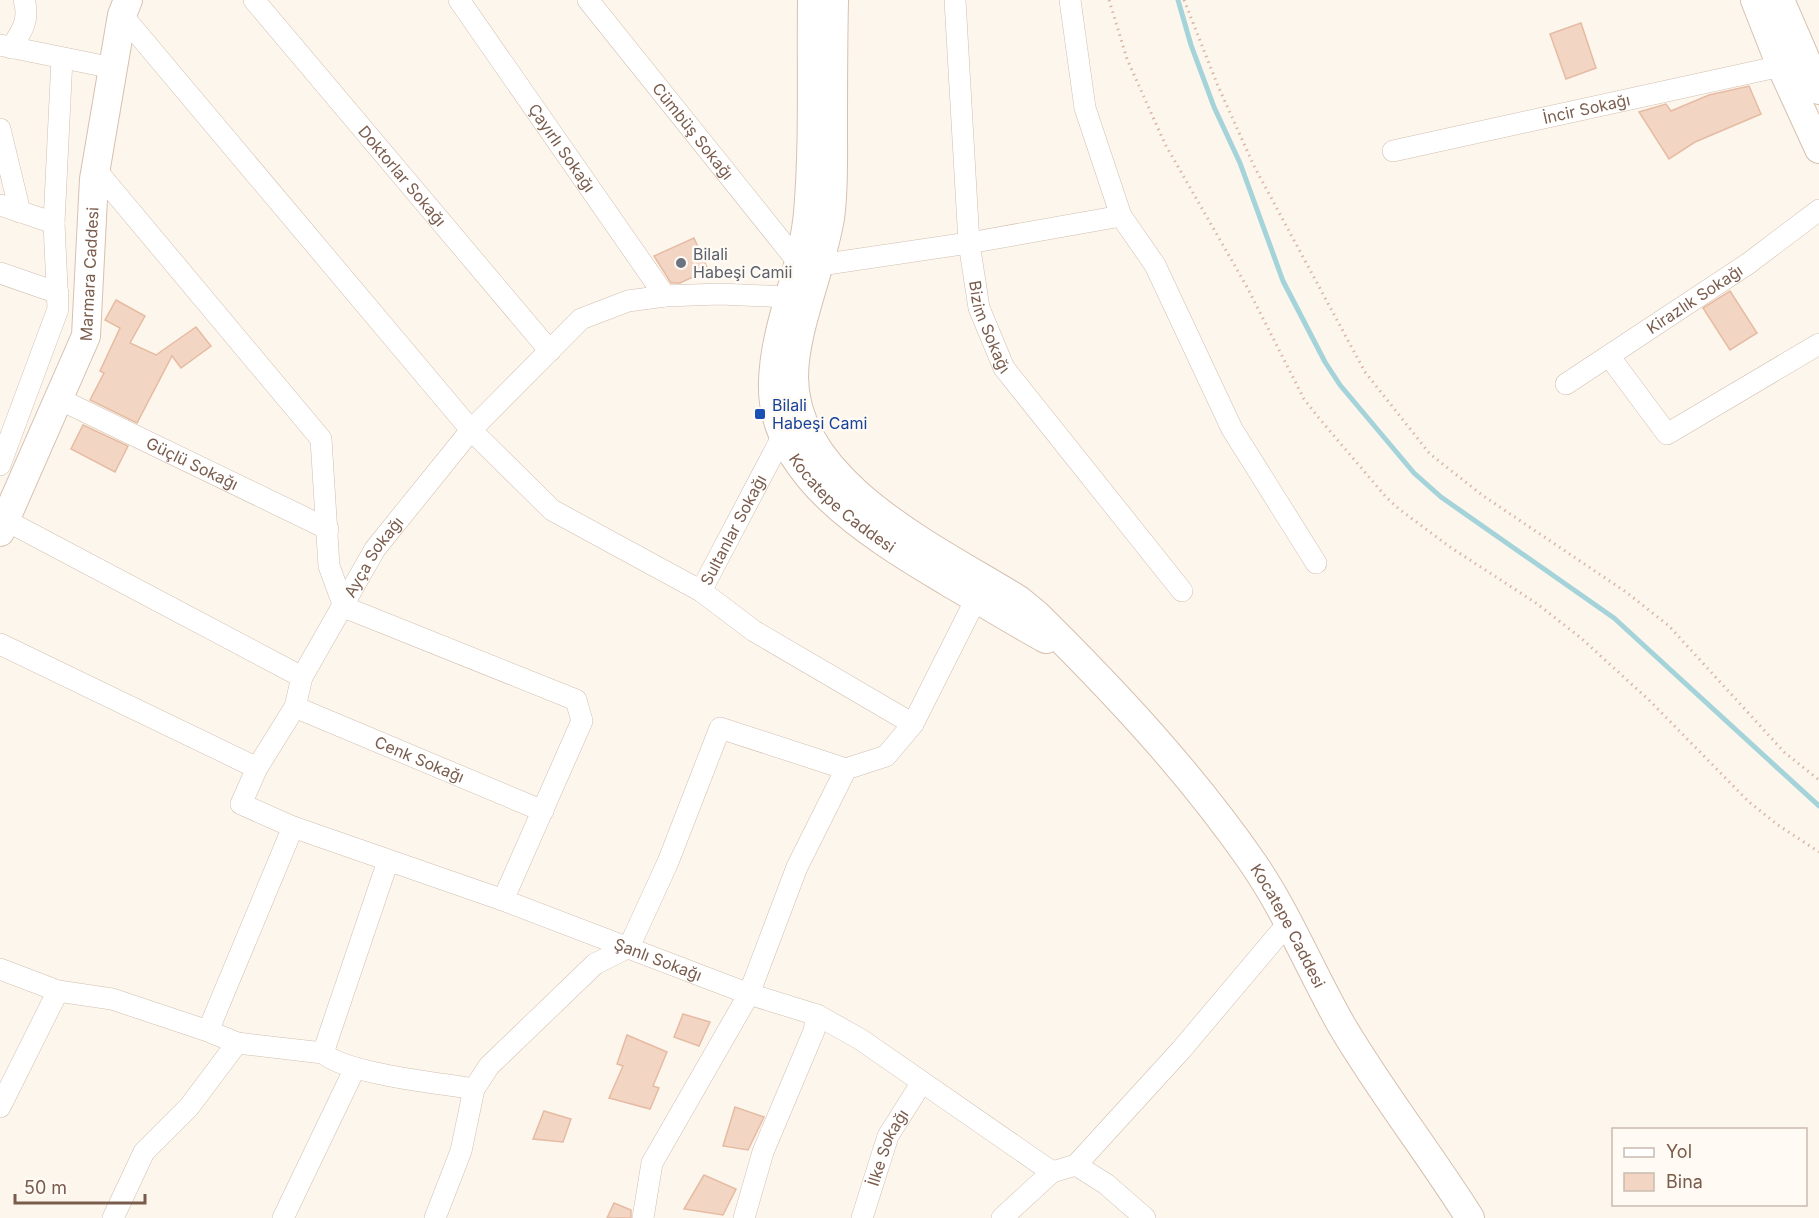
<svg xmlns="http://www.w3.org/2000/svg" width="1819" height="1218" font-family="Inter,sans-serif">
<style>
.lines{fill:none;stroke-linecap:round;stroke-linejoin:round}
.stream{stroke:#a5d3da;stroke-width:5}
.building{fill:#f3d5c3;stroke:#e6bba3;stroke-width:1.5}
.street-casing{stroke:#d1beb0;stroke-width:22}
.secondary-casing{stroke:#d6c0b0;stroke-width:30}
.path{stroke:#d9b8a5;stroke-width:3;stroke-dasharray:1.5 4.5;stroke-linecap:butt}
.street{stroke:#fff;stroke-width:21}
.secondary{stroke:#fff;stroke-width:28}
.worship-dot{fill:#6b7280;stroke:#fffaf3;stroke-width:2}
.transit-dot{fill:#1a4fb4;stroke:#fffaf3;stroke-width:2}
.labels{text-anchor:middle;stroke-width:5;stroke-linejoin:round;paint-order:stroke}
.street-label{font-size:16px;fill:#7a5c4d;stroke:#fffaf3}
.worship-label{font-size:16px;fill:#5b616d;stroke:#fffaf3;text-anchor:start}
.transit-label{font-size:16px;fill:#164399;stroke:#fffaf3;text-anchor:start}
</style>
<rect width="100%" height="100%" fill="#fdf6ec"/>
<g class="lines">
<path class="stream" d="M1178,0L1191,45L1214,107L1240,163L1283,281L1325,362L1340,385L1414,473L1441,497L1614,618L1819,806"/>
</g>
<path class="building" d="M1581,23L1596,68L1566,79L1550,34Z
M1749,86L1761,114L1695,142L1669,159L1639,112L1666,104L1671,111L1709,95Z
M694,238L708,270L680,283H671L654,256Z
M1730,291L1757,333L1730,350L1703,308Z
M116,300L145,316L130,343L156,355L196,327L211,346L181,368L172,356L137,423L90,400L104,373L100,371L120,328L105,320Z
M83,425L128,446L115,472L71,449Z
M683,1014L710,1022L699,1046L674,1037Z
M627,1035L667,1052L653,1086L659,1088L650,1109L609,1098L623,1066L617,1064Z
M735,1107L764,1117L748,1150L723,1146Z
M544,1111L571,1119L563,1142L533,1139Z
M704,1175L736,1189L723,1215L684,1209Z
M614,1203L631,1210V1218H607Z"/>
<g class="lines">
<g class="street-casing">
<g id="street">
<path id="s1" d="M254,0L550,351"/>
<path id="s2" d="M459,0L665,296"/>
<path id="s3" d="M588,0L798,262"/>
<path id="s4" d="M955,0L969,243L979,308L1004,368L1182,591"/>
<path d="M1070,0L1085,108L1121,216"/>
<path d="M122,15L471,430L552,510L701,591L754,631L913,724"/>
<path d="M0,45L113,68"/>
<path d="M11,48C22,31 30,20 24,0"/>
<path d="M0,129L20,212"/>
<path id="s5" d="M1393,151L1781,66"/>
<path d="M96,170L321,439L329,566L344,607L576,700L582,721L503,900L293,827"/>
<path d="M0,205L54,223L62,58"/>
<path d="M820,265L969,243L1121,216L1155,265L1232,429L1316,563"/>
<path d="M0,273L58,293"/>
<path d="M1609,356L1667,434L1819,344"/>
<path id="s6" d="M1566,384L1749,263L1819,210"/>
<path id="s7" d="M59,399L328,529"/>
<path d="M0,465L58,309L54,223"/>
<path d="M7,521L302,677"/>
<path id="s8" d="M701,591L782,437"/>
<path id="s9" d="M0,644L257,768L295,707L302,677L375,549L471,430L581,319L628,301L665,296L720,294L789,297"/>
<path id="s10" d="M295,707L543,811"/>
<path id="s11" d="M503,900L749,994L817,1015"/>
<path d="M0,969L58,991L112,999L208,1031L293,827L241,804L257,768"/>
<path d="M208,1031L237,1043L323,1053C346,1074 440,1083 474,1089"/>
<path d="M323,1053L388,861"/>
<path d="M0,1107L58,991"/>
<path d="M1076,1165L1106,1184L1145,1218"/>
<path d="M113,1218L144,1152L189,1107L237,1043"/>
<path d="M283,1218L355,1068"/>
<path d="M435,1218L461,1151L474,1089L489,1066L595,964L629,947L668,862L720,728L846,769"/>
<path d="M643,1218L652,1163L749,994L797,867L846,769L886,756L913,724L976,599"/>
<path d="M744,1218L763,1152L814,1031L817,1015L860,1039L1052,1172"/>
<path id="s12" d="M862,1218L888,1136L922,1082"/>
<path d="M1002,1218L1052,1172L1076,1165L1181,1050L1289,922"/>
</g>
</g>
<g class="secondary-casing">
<g id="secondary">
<path id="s13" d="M812,0C811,70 814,142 808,213C803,270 775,323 773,381C769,477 877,539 948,582C981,601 1013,621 1046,639"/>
<path id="s14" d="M834,0C833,44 833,88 833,132C833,160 834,190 830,218C822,268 794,329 794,377C794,484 941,551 1019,600L1036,614C1114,691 1190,772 1253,863C1288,914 1311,972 1342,1026C1381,1092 1429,1153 1470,1218"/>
<path d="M1755,0L1781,66L1819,149"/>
<path d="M1780,0L1819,90"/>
<path id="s15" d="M0,532L86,336L94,179L122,15L128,0"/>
</g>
</g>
<path class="path" d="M1109,0L1127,59L1165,144L1247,287L1304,399L1318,417L1386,497L1399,509L1450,547L1536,603L1581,638L1650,701L1749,802L1778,825L1819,852
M1184,0L1218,86L1254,166L1365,372L1430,454L1482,495L1626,592L1669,626L1784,752L1819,780"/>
<use href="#street" class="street"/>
<use href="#secondary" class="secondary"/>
</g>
<circle class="worship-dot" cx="681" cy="263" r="6"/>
<rect class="transit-dot" x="754" y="408" width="12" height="12" rx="3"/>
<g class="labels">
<g class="street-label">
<text dy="6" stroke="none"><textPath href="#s5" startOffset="198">İncir Sokağı</textPath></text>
<text dy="6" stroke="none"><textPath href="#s3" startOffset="168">Cümbüş Sokağı</textPath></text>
<text dy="6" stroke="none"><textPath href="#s2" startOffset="180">Çayırlı Sokağı</textPath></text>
<text dy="6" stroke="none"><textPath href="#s1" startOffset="230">Doktorlar Sokağı</textPath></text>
<text dy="6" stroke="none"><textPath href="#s15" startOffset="276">Marmara Caddesi</textPath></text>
<text dy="6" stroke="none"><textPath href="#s6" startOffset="154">Kirazlık Sokağı</textPath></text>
<text dy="6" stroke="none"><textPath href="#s4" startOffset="330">Bizim Sokağı</textPath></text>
<text dy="6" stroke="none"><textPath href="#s7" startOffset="148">Güçlü Sokağı</textPath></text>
<text dy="6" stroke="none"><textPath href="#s13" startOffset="532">Kocatepe Caddesi</textPath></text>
<text dy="6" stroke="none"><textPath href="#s8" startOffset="69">Sultanlar Sokağı</textPath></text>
<text dy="6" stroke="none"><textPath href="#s9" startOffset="528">Ayça Sokağı</textPath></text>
<text dy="6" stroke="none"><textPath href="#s10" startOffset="135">Cenk Sokağı</textPath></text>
<text dy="6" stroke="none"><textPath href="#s14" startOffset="1137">Kocatepe Caddesi</textPath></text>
<text dy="6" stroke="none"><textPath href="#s11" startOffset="166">Şanlı Sokağı</textPath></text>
<text dy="6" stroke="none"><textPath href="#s12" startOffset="75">İlke Sokağı</textPath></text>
</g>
<g class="worship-label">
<text x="693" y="260">Bilali<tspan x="693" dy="18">Habeşi Camii</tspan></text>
</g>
<g class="transit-label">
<text x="772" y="411">Bilali<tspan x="772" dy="18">Habeşi Cami</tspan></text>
</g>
</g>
<rect x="1612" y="1128" width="195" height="78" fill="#fffaf3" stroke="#cabbb1" stroke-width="1.5"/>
<rect x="1624" y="1148" width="30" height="9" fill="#ffffff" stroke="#cabbb1" stroke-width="1.5"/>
<text x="1666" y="1158" font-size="18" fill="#7a5c4d">Yol</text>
<rect x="1624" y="1173" width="30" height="18" fill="#f3d5c3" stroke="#cabbb1" stroke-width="1.5"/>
<text x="1666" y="1188" font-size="18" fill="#7a5c4d">Bina</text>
<path d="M15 1194v9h130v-9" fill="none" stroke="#7a5c4d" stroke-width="3"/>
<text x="24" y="1194" font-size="18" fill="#7a5c4d" stroke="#fffaf3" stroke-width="4.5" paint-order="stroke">50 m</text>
</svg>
